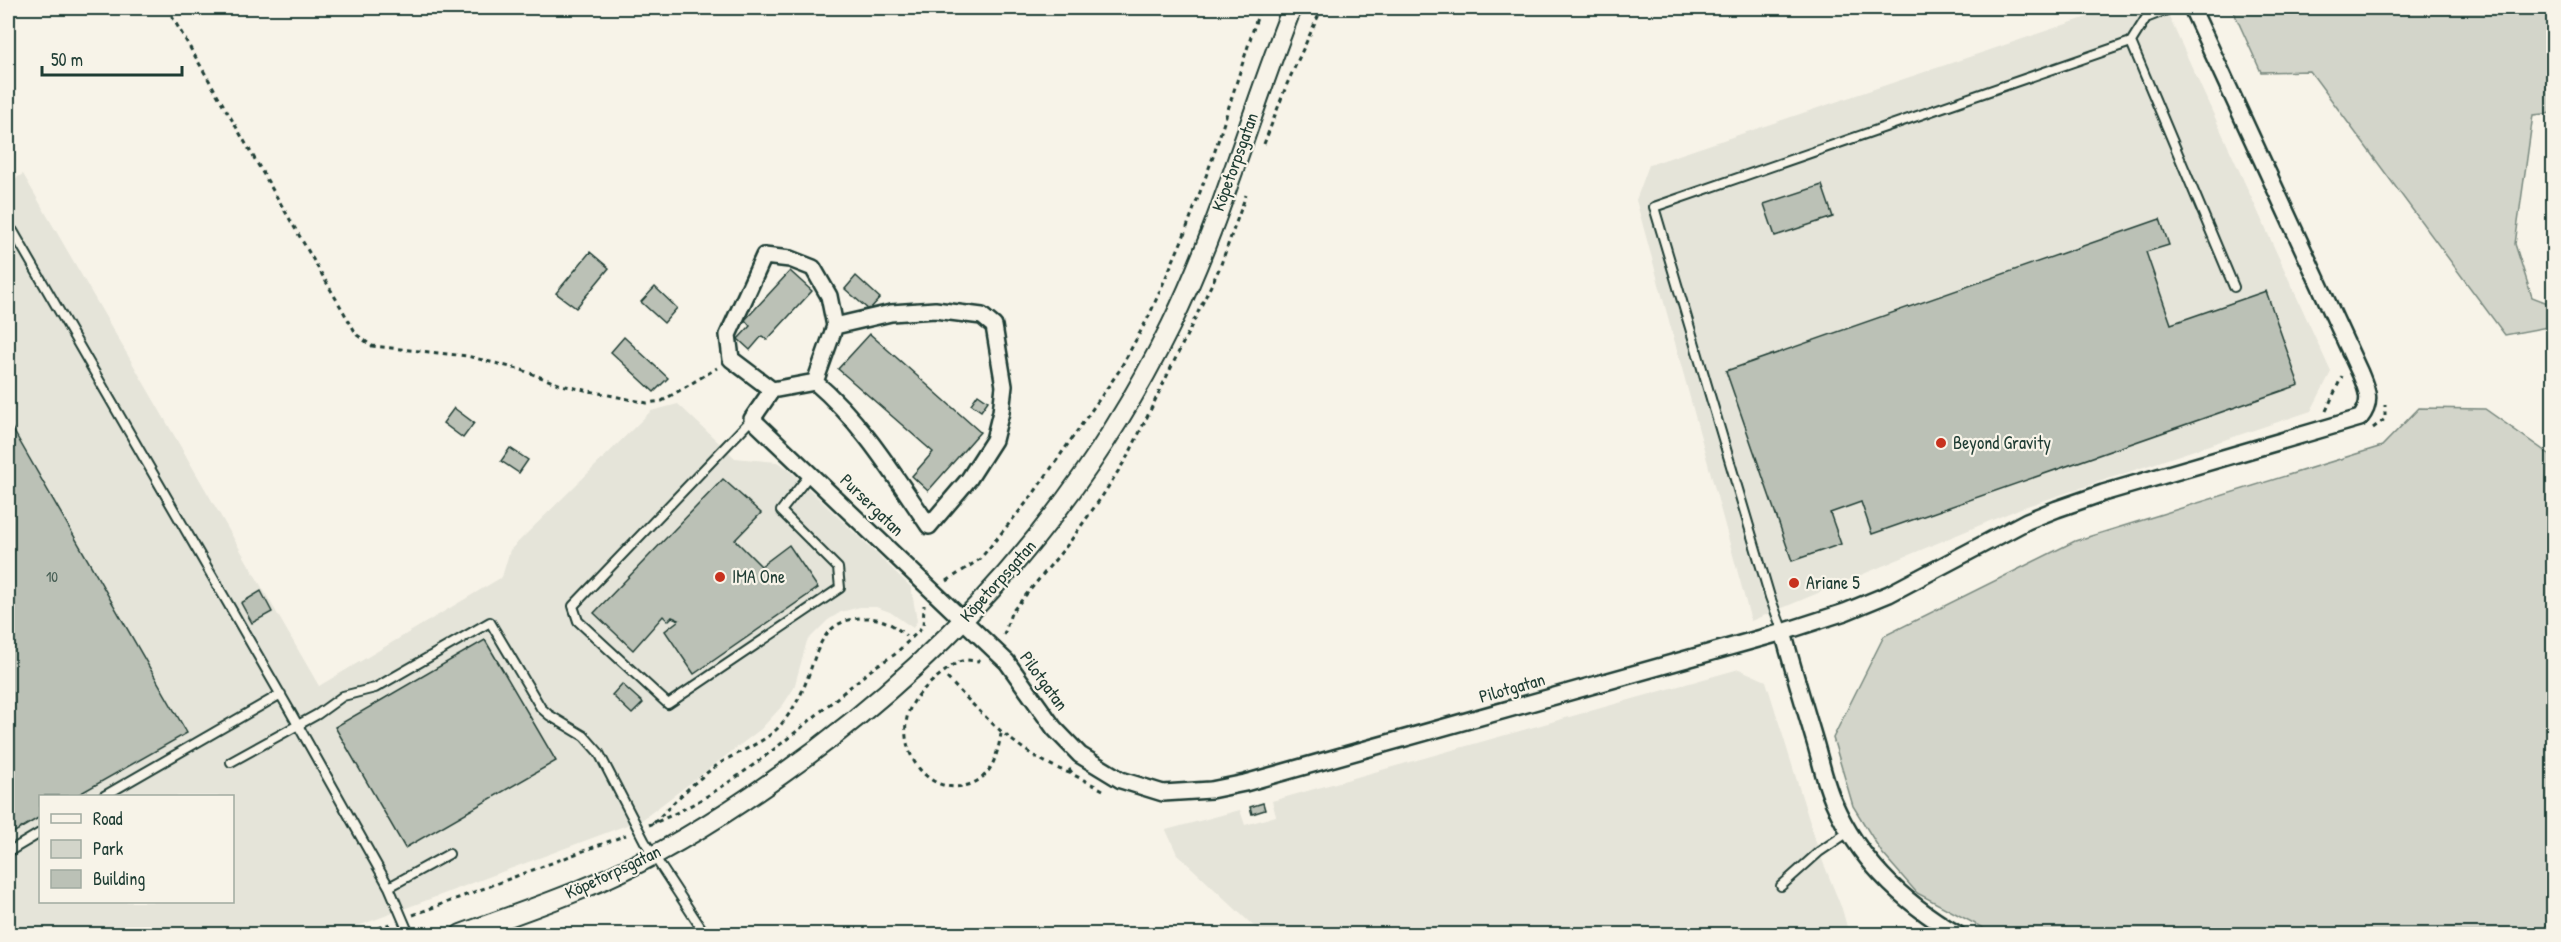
<svg xmlns="http://www.w3.org/2000/svg" width="2561" height="942" font-family="'Patrick Hand',sans-serif">
<style>
.built{fill:#e5e4d9;fill-rule:evenodd}
.green{fill:#d3d5ca;stroke:#79897f;stroke-width:1.5}
.building{fill:#bbc1b6;stroke:#1f3d34;stroke-width:1.5}
.lines{fill:none;stroke-linecap:round;stroke-linejoin:round}
.service-casing{stroke:#1f3d34;stroke-width:12}
.minor-casing{stroke:#1f3d34;stroke-width:20}
.tertiary-casing{stroke:#1f3d34;stroke-width:22}
.path{stroke:#1f3d34;stroke-width:3;stroke-dasharray:4.5 4.5;stroke-linecap:butt}
.service{stroke:#f7f3e8;stroke-width:8}
.minor{stroke:#f7f3e8;stroke-width:15}
.tertiary{stroke:#f7f3e8;stroke-width:18}
.poi-dot{fill:#c8321e;stroke:#f7f3e8;stroke-width:2}
.labels{text-anchor:middle;stroke-width:4.5;stroke-linejoin:round;paint-order:stroke}
.number-label{font-size:15px;fill:#465e54}
.street-label{font-size:18px;fill:#1f3d34;stroke:#f7f3e8}
.poi-label{font-size:18px;fill:#1f3d34;stroke:#f7f3e8;text-anchor:start}
</style>
<rect width="100%" height="100%" fill="#f7f3e8"/>
<filter id="ink" filterUnits="userSpaceOnUse"><feTurbulence type="fractalNoise" baseFrequency=".0167" numOctaves="2"/><feDisplacementMap in="SourceGraphic" scale="12" xChannelSelector="R" yChannelSelector="G"/><feConvolveMatrix kernelMatrix="1 2 1 2 8 2 1 2 1" color-interpolation-filters="sRGB"/></filter>
<g filter="url(#ink)">
<path class="built" d="M2114,8H2165L2331,372L2311,411L2021,508L1751,621L1636,200L1649,165Z
M23,174L319,686L502,577L510,550L651,411L678,404L735,458L777,462L787,468L911,587L917,621L913,628L890,612L876,607H860L841,612L828,620L807,641L794,688L783,705L761,729L643,819L337,934H8V183ZM40,796H232V902H40Z
M1739,669L1766,681L1819,852L1842,909L1849,934H1262L1177,854L1166,830L1240,810L1245,825L1276,816L1272,801Z"/>
<path class="green" d="M2232,8H2553V113L2533,115L2515,244L2532,297L2553,305V326L2505,335L2310,71L2261,72Z
M2419,408L2485,409L2553,457L2554,915L2540,934H1994L1917,893L1882,853L1853,806L1833,738L1884,636L2075,541L2382,446Z"/>
<path class="building" d="M1822,185L1833,217L1775,236L1764,204Z
M2160,219L2169,245L2146,252L2171,324L2266,291L2299,385L1872,534L1861,502L1830,513L1841,544L1792,561L1726,371Z
M590,252L609,268L576,308L556,293Z
M790,271L812,291L767,340L762,336L750,350L738,339L750,326L745,320Z
M856,276L880,298L869,310L845,289Z
M655,287L677,308L664,323L641,302Z
M870,334L980,432L928,491L912,476L933,452L838,369Z
M624,337L668,378L654,392L611,352Z
M978,394L988,401L981,411L971,404Z
M454,408L474,423L463,438L443,423Z
M8,421L187,733L76,796H40V817L8,836Z
M510,448L528,460L519,473L501,461Z
M723,479L761,513L735,540L761,566L789,545L818,588L694,674L665,631L679,620L672,617L668,621L663,616L633,650L594,613Z
M261,591L272,612L252,623L241,603Z
M485,640L556,761L405,848L335,727Z
M622,684L643,703L632,714L612,695Z
M1263,803L1265,810L1252,814L1250,807Z"/>
<g class="lines">
<g class="service-casing">
<path id="service" d="M2172,8L2146,18L2131,42L2234,287
M8,235L13,231L290,711L389,887L409,934
M752,419L573,606L578,621L668,704L840,588L838,568L781,511L811,473
M1783,632L1770,597L1654,207L2131,42
M231,762L318,714L343,696L375,688L490,622L541,708L549,715L584,736L599,753L645,842L705,934
M104,796L281,694
M8,852L40,833
M1781,886L1819,852L1850,831
M389,887L449,854"/>
</g>
<g class="minor-casing">
<path id="minor" d="M815,382L835,326L829,296L813,268L790,259L764,256L728,335L731,359L772,390L815,382C862,422 894,475 929,526L969,479L994,440L1001,412L1004,386L994,326L982,316L935,310L891,313L835,326
M772,390L752,419L1007,662L1054,728L1080,755L1121,780L1163,793L1211,790L1245,783L1783,632L1845,612L1889,594L2027,521L2057,509L2103,493L2360,418C2373,402 2367,390 2360,373L2192,8
M1783,632C1793,669 1804,705 1815,742C1821,762 1825,784 1834,803C1859,860 1904,903 1957,934"/>
</g>
<g class="tertiary-casing">
<path id="tertiary" d="M461,934C508,917 556,901 601,881C665,853 725,815 781,775C948,657 1081,509 1171,325C1221,223 1250,113 1292,8"/>
</g>
<path class="path" d="M167,8L357,335L372,346L467,356L522,370L561,385L647,403L662,401L717,368
M2549,8L2554,11
M1264,144L1287,84L1322,8
M2326,411L2342,376
M2373,428L2385,419V405
M947,581L980,559L1031,497L1119,371L1149,316L1183,238L1213,157L1260,8
M1004,635L1011,613L1069,543L1103,495L1129,454L1220,267L1246,195
M980,659L978,661L966,660L958,662C941,673 916,692 909,711C895,748 926,797 968,785C978,782 987,775 992,765C997,755 999,745 1001,734
M947,678C986,718 1019,755 1072,774
M1069,769L1074,775L1103,790
M654,823C675,801 696,779 722,762C740,751 761,744 777,729C788,717 798,702 804,687C817,657 818,621 861,618C880,617 892,623 906,636
M649,825C735,791 804,723 876,666L894,655L923,627L924,605
M413,915L626,835
M361,934L390,924"/>
<use href="#service" class="service"/>
<use href="#minor" class="minor"/>
<use href="#tertiary" class="tertiary"/>
</g>
</g>
<g class="poi-dot">
<circle cx="1941" cy="443" r="6"/>
<circle cx="720" cy="577" r="6"/>
<circle cx="1794" cy="583" r="6"/>
</g>
<g class="labels">
<g class="number-label">
<text x="52" y="582">10</text>
</g>
<g class="street-label">
<text transform="translate(1235 162) rotate(-70)" y="6">Köpetorpsgatan</text>
<text transform="translate(872 505) rotate(44)" y="6">Pursergatan</text>
<text transform="translate(998 581) rotate(-48)" y="6">Köpetorpsgatan</text>
<text transform="translate(1044 681) rotate(54)" y="6">Pilotgatan</text>
<text transform="translate(1512 688) rotate(-16)" y="6">Pilotgatan</text>
<text transform="translate(613 872) rotate(-25)" y="6">Köpetorpsgatan</text>
</g>
<g class="poi-label">
<text x="1953" y="449">Beyond Gravity</text>
<text x="732" y="583">IMA One</text>
<text x="1806" y="589">Ariane 5</text>
</g>
</g>
<rect width="2561" height="942" fill="none" stroke="#f7f3e8" stroke-width="30"/>
<rect x="15" y="15" width="2531" height="912" fill="none" stroke="#1f3d34" stroke-width="2" filter="url(#ink)"/>
<rect x="39" y="795" width="195" height="108" fill="#f7f3e8" stroke="#a1aaa0" stroke-width="1.5"/>
<rect x="51" y="814" width="30" height="9" fill="#f7f3e8" stroke="#a1aaa0" stroke-width="1.5"/>
<text x="93" y="825" font-size="18" fill="#1f3d34">Road</text>
<rect x="51" y="840" width="30" height="18" fill="#d3d5ca" stroke="#a1aaa0" stroke-width="1.5"/>
<text x="93" y="855" font-size="18" fill="#1f3d34">Park</text>
<rect x="51" y="870" width="30" height="18" fill="#bbc1b6" stroke="#a1aaa0" stroke-width="1.5"/>
<text x="93" y="885" font-size="18" fill="#1f3d34">Building</text>
<path d="M42 66v9h140v-9" fill="none" stroke="#1f3d34" stroke-width="3"/>
<text x="51" y="66" font-size="18" fill="#1f3d34" stroke="#f7f3e8" stroke-width="4.5" paint-order="stroke">50 m</text>
</svg>
